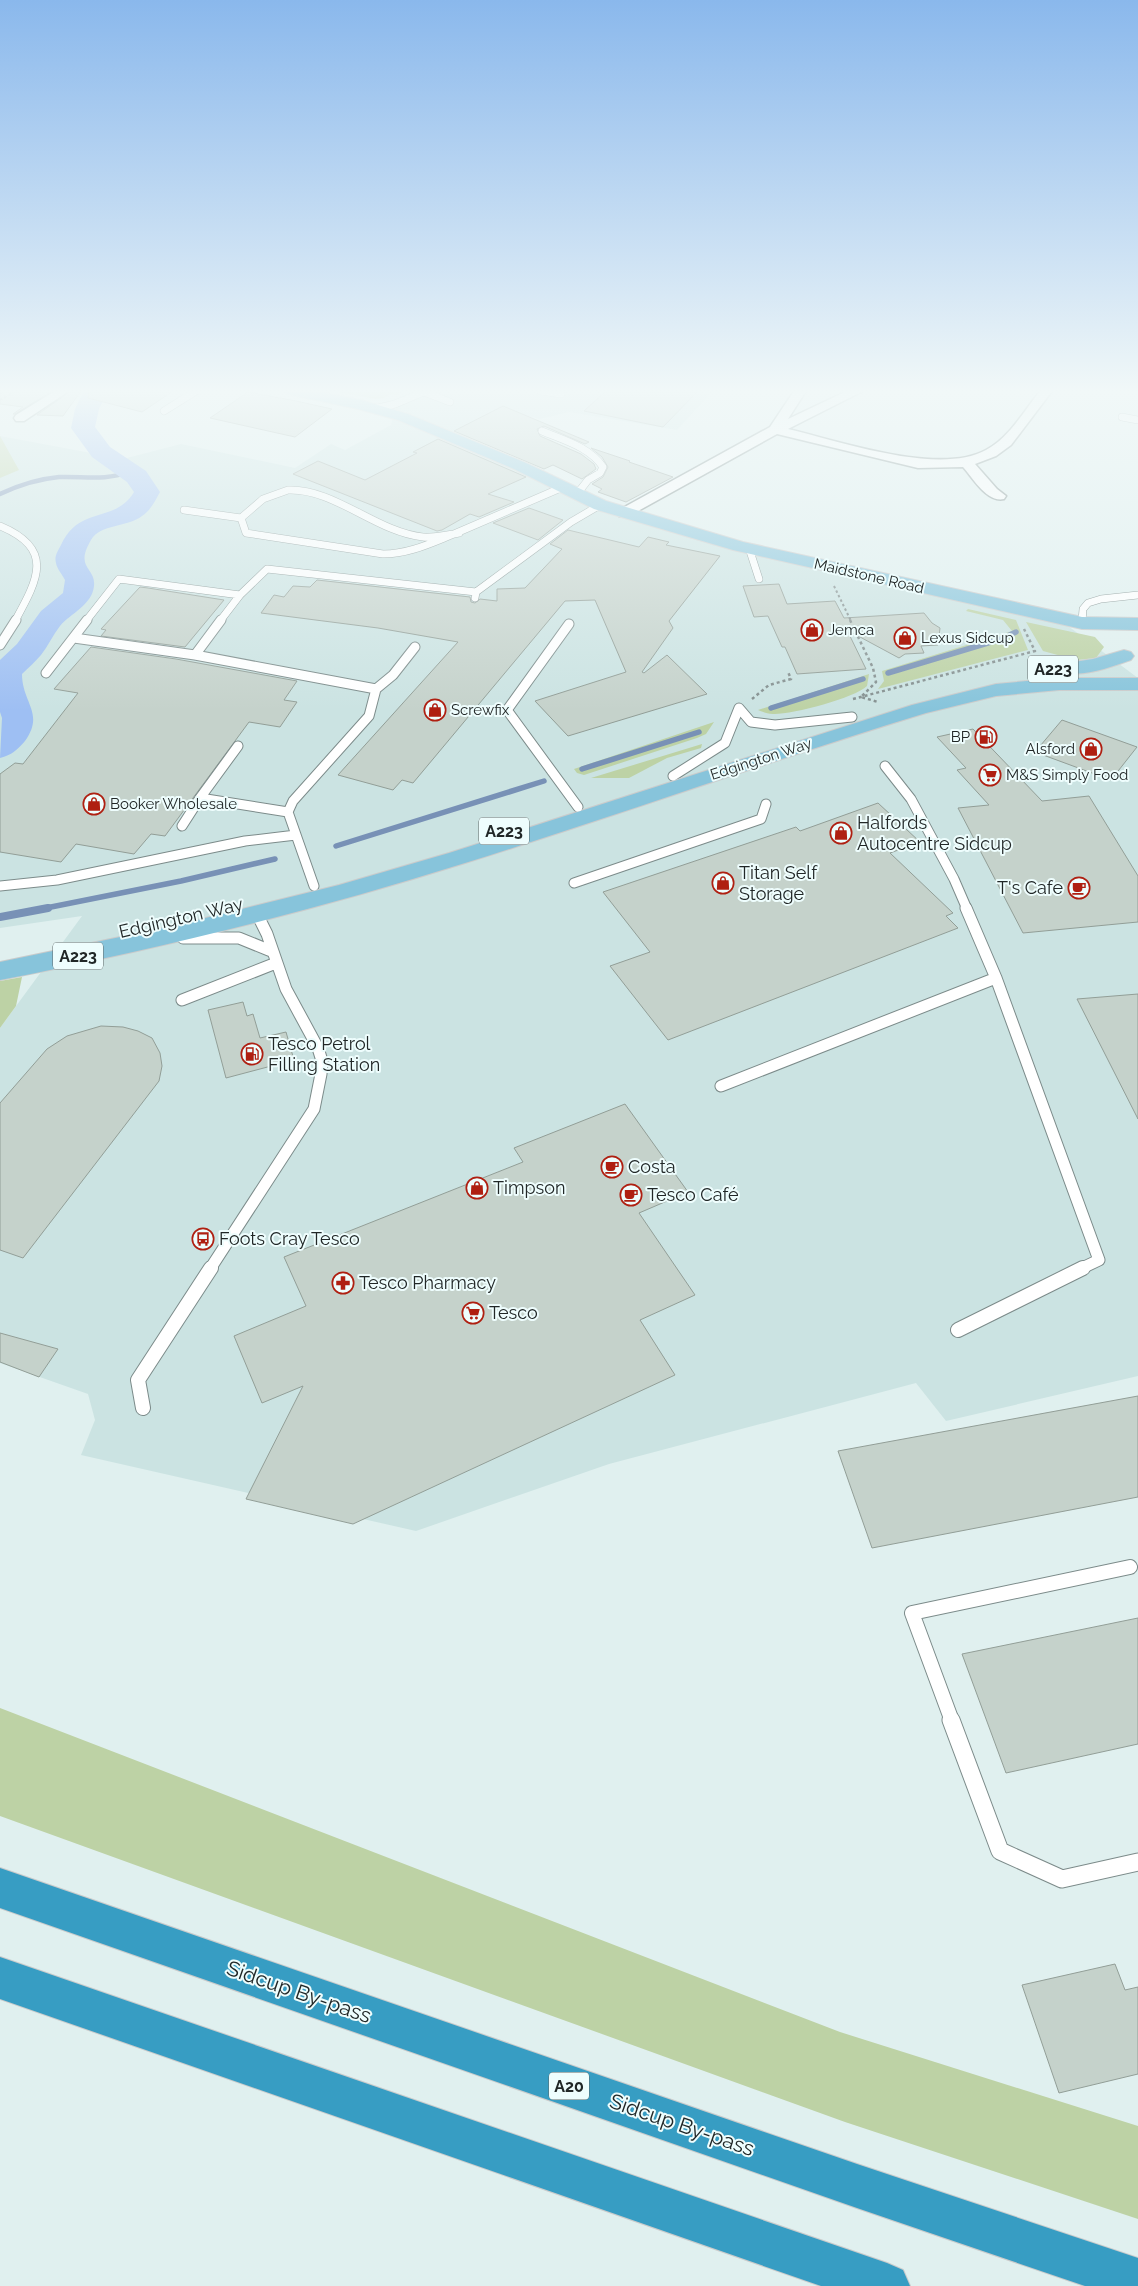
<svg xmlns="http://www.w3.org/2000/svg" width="1138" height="2286" font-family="Raleway,sans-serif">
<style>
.built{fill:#cbe3e2}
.green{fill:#bdd2a5}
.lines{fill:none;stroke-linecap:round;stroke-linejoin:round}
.stream-far2{stroke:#7891b6;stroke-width:4.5}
.stream-far1{stroke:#7891b6;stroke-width:5.5}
.stream{stroke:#7891b6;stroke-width:8}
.river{fill:#9ebff3;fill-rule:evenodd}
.building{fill:#c5d2cb;stroke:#929e97}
.lane-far4-casing{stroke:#7c8b8a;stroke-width:8}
.lane-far3-casing{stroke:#7c8b8a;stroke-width:11}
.lane-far2-casing{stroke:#7c8b8a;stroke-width:13}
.lane-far1-casing{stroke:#7c8b8a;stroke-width:16}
.lane-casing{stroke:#7c8b8a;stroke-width:19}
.street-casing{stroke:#7c8b8a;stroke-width:3}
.primary-casing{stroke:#cacbcb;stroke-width:2}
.highway-casing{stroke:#cacbcb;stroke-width:2}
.path-far1{stroke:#859090;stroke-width:2;stroke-dasharray:2.5 2.5;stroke-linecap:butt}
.path{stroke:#859090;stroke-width:2.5;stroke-dasharray:3 3;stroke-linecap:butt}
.lane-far4{stroke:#fff;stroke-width:7}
.lane-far3{stroke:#fff;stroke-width:9}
.lane-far2{stroke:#fff;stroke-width:11}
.lane-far1{stroke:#fff;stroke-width:14}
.lane{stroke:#fff;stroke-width:17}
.street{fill:#fff;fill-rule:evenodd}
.primary{fill:#87c4db;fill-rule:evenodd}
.highway{fill:#379dc3;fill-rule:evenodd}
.labels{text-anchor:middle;stroke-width:4;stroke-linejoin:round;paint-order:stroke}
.far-street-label{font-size:15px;fill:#212727;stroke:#eefdfd}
.far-poi-label{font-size:15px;fill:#212727;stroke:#eefdfd;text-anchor:start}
.shield{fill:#eefdfd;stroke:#5e6767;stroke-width:1}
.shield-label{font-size:16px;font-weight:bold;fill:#212727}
.poi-label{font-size:18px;fill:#212727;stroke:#eefdfd;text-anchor:start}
.street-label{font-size:18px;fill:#212727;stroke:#eefdfd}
.near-street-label{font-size:21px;fill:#212727;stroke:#eefdfd}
</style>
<rect width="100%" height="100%" fill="#e0f0ef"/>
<path class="built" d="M417,391H713L677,430L569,412L540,419L519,414L463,443L604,513L727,545L1068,626L1138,678V1376L946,1421L916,1383L609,1464L416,1531L81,1455L95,1420L88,1394L0,1363V1028L82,916L0,928V436L123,459L181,444L295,468L331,444L345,450L391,425L395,404Z"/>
<path class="green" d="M332,391H405L396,395L390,394L384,398L376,399Z
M0,436L19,470L0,478Z
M968,609L1016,620L1028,650L878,689L884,681L882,671L1012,631L1003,620L966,611Z
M1026,622L1095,637L1104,647L1096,658L1076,660L1043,651Z
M869,674L867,686C855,698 790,715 773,714C767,714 763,712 758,710Z
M714,722L706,734L697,738L584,775L577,773L574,769Z
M702,744L701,748L667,758L629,778H591Z
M22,977L16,1006L0,1028V981Z
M0,1708L840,2032L1138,2126V2219L845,2122L0,1816Z"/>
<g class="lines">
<path class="stream-far2" d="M0,494C19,485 38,479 59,477C83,476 106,481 128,472"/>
<path class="stream-far1" d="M888,673L1001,639L1016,632
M771,708L863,679
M582,769L699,732
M336,846L544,781
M41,909L181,881L275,859"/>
<path class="stream" d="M0,917L48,908"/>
<path class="river" d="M84,391H108L99,409L95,427L110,447L146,471L160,492C155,501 151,510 142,516C128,527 100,524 91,540C74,569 96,567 94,586C92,605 71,613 60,626C53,635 48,646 41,655C35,662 28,668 22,674C22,703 45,713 25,741C17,750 12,755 0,758L2,718L0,712V660L17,644L41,611L63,593L65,580C62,574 57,569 56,563C54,556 58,551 61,545C79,505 115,524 134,492L127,482L92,457L71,428L75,409Z"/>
</g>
<path class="building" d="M0,391H52L15,414H13L23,407L0,404Z
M71,391H81L63,416L37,415Z
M89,391H173L142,412L88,398Z
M606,391H698L663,427L584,411Z
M248,392L296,401L332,409L295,437L210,418Z
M503,406L589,442L585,444L544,426L537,429L540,436L581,454L594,464L596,469L582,479L553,465L544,469L454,431Z
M438,439L526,477L488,494L514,502L479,517L470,514L442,530L437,531L293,474L318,461L365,480L417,453L413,452Z
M591,448L630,461L629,462L673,477L626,502L598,492L602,489L592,484L603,477L608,467L602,457Z
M529,508L563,520L538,540L493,523Z
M568,530L639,547L648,537L669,542L666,545L720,556L669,621L673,628L642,672L644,673L667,655L707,694L568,736L535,701L626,672L595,600L565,601L413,783L402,780L393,790L338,775L458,642L378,628L261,613L274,595L284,597L293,586L310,587L317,580L470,597L471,602L475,603L480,599L497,601V589L525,588L562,549L550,544Z
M779,584L787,604L835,601L844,618L924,613L932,623L940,628L938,645L921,646L924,653L905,654L899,658L847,630L866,669L797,674L785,647H782L768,616L754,617L743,586Z
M140,587L148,588L224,600L185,647L101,636L106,630L101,629Z
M91,647L176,659L297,681L284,700L297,702L280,727L249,722L165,836L151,834L134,854L76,844L61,862L0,852V774L15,763L23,764L78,693L54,689Z
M1062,720L1137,747L1111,780L1035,752Z
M973,729L1042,801L1089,796L1138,876V922L1023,933L958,808L989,805L957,770L966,768L937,737Z
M878,803L920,842L890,853L953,913L946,916L958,928L668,1040L610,966L650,952L603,892L796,827L800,831Z
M1138,994V1119L1077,999Z
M243,1002L247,1016L253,1014L260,1038L286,1032L294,1060L226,1078L208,1010Z
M101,1026L123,1027L138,1031L152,1038L160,1053L162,1066L159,1081L23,1258L0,1250V1103L47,1049L67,1036Z
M625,1104L688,1192L639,1213L695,1295L640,1320L675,1375L353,1524L246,1499L303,1386L262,1403L234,1336L306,1306L284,1257L523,1162L514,1148Z
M0,1333L58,1349L39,1377L0,1362Z
M1138,1396V1497L872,1548L838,1451Z
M1138,1618V1744L1006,1773L962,1654Z
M1115,1964L1125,1990L1138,1987V2074L1059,2093L1022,1985Z"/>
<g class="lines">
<g class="lane-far4-casing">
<path id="lane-far4" d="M541,391L561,394
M424,392L450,402
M374,409L395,404L426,391
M164,411L196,391
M1122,417L1138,420
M542,431C563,440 590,447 603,467L600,473L588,480L577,494
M288,490C334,488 376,532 423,537C433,538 444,535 454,534C431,543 409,554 383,554L246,533L241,518L263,499Z
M184,510L241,518
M0,526C55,549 38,579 15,621
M454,534L563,487
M454,534L459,533
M749,548L759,579
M476,592L571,522L600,505
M240,595L267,569L476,592L475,598
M86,621L119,579L240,595L220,621
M1082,621L1083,609L1088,603L1101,599L1138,595"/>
</g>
<g class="lane-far3-casing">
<path id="lane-far3" d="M221,620L195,655L376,689
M1082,620V623
M569,624L507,710L578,807
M74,638L195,655
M0,645L16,620
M46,673L87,620
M238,746L200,798L288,812
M885,766L911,799L954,879L967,909
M673,776L725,743L739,708L751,722L775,725L852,717
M182,826L200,798
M574,883L761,819L766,804
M0,886L57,880L245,841L296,835
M314,886L288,812L293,801L369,716L376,689L393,675L415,647"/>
</g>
<g class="lane-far2-casing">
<path id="lane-far2" d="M966,908L996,978L1099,1260L1080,1269
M183,938H239L271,951
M182,1000L276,963
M721,1086L996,978
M210,1269L314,1109L321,1074L322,1061L318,1048L286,989L267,934L257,914"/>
</g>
<g class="lane-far1-casing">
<path id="lane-far1" d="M958,1330L1083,1268
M143,1408L138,1380L211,1268
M952,1721L912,1613L1130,1567"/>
</g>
<g class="lane-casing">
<path id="lane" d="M951,1720L1000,1851L1062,1879L1138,1862"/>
</g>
<g class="street-casing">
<path id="street" d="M55,391H69L24,421H16L14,418L16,415Z
M794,391H806L788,419L847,391H863L788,429C839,441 939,476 986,450C1009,438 1024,411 1040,391H1052L1011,445L996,456L975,464L997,489L1006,496L1004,499C987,503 973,478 963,467L918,468L777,434L629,516H619L617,513L619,510L770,427Z"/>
</g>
<g class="primary-casing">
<path id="primary" d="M284,391H314L361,400L408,414L526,463L606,501L743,542L1082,617L1138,618V630L1082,629L733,550L594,509L514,469L398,420L358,409L287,394Z
M1124,650L1131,652L1134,656L1131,660C1110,667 1084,678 1061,672L1058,668L1061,664L1093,659Z
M1059,678H1138V690H1059L996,696L926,713C772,760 619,815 465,863C313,911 157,949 0,980V962L173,926L339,885L449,853L912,705L996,684Z"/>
</g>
<g class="highway-casing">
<path id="highway" d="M0,1868L857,2164L1138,2258V2286H1085L857,2208L0,1908Z
M0,1957L887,2263L903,2270L910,2286H821L0,1999Z"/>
</g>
<path class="path-far1" d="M0,393L3,391
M0,400L16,391
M834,586L851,621"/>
<path class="path" d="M850,620L873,668L876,682L861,697L878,702
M752,699L769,685L791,679L788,672
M853,699L1035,651L1024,629"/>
<use href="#lane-far4" class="lane-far4"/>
<use href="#lane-far3" class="lane-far3"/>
<use href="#lane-far2" class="lane-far2"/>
<use href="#lane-far1" class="lane-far1"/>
<use href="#lane" class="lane"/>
<use href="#street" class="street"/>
<use href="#primary" class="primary"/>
<use href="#highway" class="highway"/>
</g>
<linearGradient id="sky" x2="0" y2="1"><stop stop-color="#8ab8ec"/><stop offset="0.55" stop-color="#f1f8f8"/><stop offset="1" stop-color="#f1f8f8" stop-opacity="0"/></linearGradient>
<rect width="1138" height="711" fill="url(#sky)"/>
<defs>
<g id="shop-ring" transform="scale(1.125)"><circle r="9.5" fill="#eefdfd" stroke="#af1f11" stroke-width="1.5"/><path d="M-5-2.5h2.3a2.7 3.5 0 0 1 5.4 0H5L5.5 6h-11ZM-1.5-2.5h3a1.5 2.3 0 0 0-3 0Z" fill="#af1f11"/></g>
<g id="fuel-ring" transform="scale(1.125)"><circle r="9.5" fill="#eefdfd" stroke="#af1f11" stroke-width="1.5"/><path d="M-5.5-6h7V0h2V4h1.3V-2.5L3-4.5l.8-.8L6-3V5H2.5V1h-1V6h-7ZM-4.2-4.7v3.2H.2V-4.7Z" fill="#af1f11"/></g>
<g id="supermarket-ring" transform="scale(1.125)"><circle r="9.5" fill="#eefdfd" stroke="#af1f11" stroke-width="1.5"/><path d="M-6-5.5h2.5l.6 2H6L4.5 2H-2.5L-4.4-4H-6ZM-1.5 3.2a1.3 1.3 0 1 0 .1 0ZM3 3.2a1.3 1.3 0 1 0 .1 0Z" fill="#af1f11"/></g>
<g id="cafe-ring" transform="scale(1.125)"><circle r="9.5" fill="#eefdfd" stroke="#af1f11" stroke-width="1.5"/><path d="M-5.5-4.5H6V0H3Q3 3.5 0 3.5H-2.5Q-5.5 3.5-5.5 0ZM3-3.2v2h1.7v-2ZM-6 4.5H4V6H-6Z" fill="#af1f11"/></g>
<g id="bus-ring" transform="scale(1.125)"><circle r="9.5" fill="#eefdfd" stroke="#af1f11" stroke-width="1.5"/><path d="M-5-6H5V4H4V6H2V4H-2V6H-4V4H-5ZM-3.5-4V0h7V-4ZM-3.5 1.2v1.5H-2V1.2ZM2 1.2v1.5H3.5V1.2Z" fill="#af1f11"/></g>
<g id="pharmacy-ring" transform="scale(1.125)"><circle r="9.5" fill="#eefdfd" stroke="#af1f11" stroke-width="1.5"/><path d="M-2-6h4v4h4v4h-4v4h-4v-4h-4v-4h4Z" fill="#af1f11"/></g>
</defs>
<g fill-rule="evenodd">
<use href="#shop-ring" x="812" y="630"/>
<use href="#shop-ring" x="905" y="638"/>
<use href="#shop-ring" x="435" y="710"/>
<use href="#fuel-ring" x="986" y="737"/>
<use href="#shop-ring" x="1091" y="749"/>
<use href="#supermarket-ring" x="990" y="775"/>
<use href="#shop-ring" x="94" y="804"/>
<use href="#shop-ring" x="841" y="833"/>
<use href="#shop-ring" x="723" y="883"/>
<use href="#cafe-ring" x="1079" y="888"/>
<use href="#fuel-ring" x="252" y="1054"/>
<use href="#cafe-ring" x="612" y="1167"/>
<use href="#shop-ring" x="477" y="1188"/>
<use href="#cafe-ring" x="631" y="1195"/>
<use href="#bus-ring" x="203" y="1239"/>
<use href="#pharmacy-ring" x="343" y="1283"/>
<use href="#supermarket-ring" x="473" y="1313"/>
</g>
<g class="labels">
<g class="far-street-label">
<text transform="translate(869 576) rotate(13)" y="5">Maidstone Road</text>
<text transform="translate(761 759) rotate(-18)" y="5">Edgington Way</text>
</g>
<g class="far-poi-label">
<text x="828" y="635">Jemca</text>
<text x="921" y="643">Lexus Sidcup</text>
<text x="451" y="715">Screwfix</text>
<text x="970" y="742" text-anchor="end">BP</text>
<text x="1075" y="754" text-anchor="end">Alsford</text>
<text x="1006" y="780">M&amp;S Simply Food</text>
<text x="110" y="809">Booker Wholesale</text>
</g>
<g class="shield">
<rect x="1028" y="655.5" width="50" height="27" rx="4"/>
<rect x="479" y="817.5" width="50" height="27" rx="4"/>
<rect x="53" y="942.5" width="50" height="27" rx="4"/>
<rect x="549" y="2072.5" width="40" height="27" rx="4"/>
</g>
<g class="shield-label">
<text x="1053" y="675">A223</text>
<text x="504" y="837">A223</text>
<text x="78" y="962">A223</text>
<text x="569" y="2092">A20</text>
</g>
<g class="poi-label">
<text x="857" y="829">Halfords<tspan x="857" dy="21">Autocentre Sidcup</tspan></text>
<text x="739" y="879">Titan Self<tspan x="739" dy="21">Storage</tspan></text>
<text x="1063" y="894" text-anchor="end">T's Cafe</text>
<text x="268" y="1050">Tesco Petrol<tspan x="268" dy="21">Filling Station</tspan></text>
<text x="628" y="1173">Costa</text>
<text x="493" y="1194">Timpson</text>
<text x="647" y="1201">Tesco Café</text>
<text x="219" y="1245">Foots Cray Tesco</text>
<text x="359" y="1289">Tesco Pharmacy</text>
<text x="489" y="1319">Tesco</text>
</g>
<g class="street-label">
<text transform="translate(181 918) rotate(-13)" y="6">Edgington Way</text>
</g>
<g class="near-street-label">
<text transform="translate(299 1992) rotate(19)" y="7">Sidcup By-pass</text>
<text transform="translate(682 2125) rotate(19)" y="7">Sidcup By-pass</text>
</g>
</g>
</svg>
